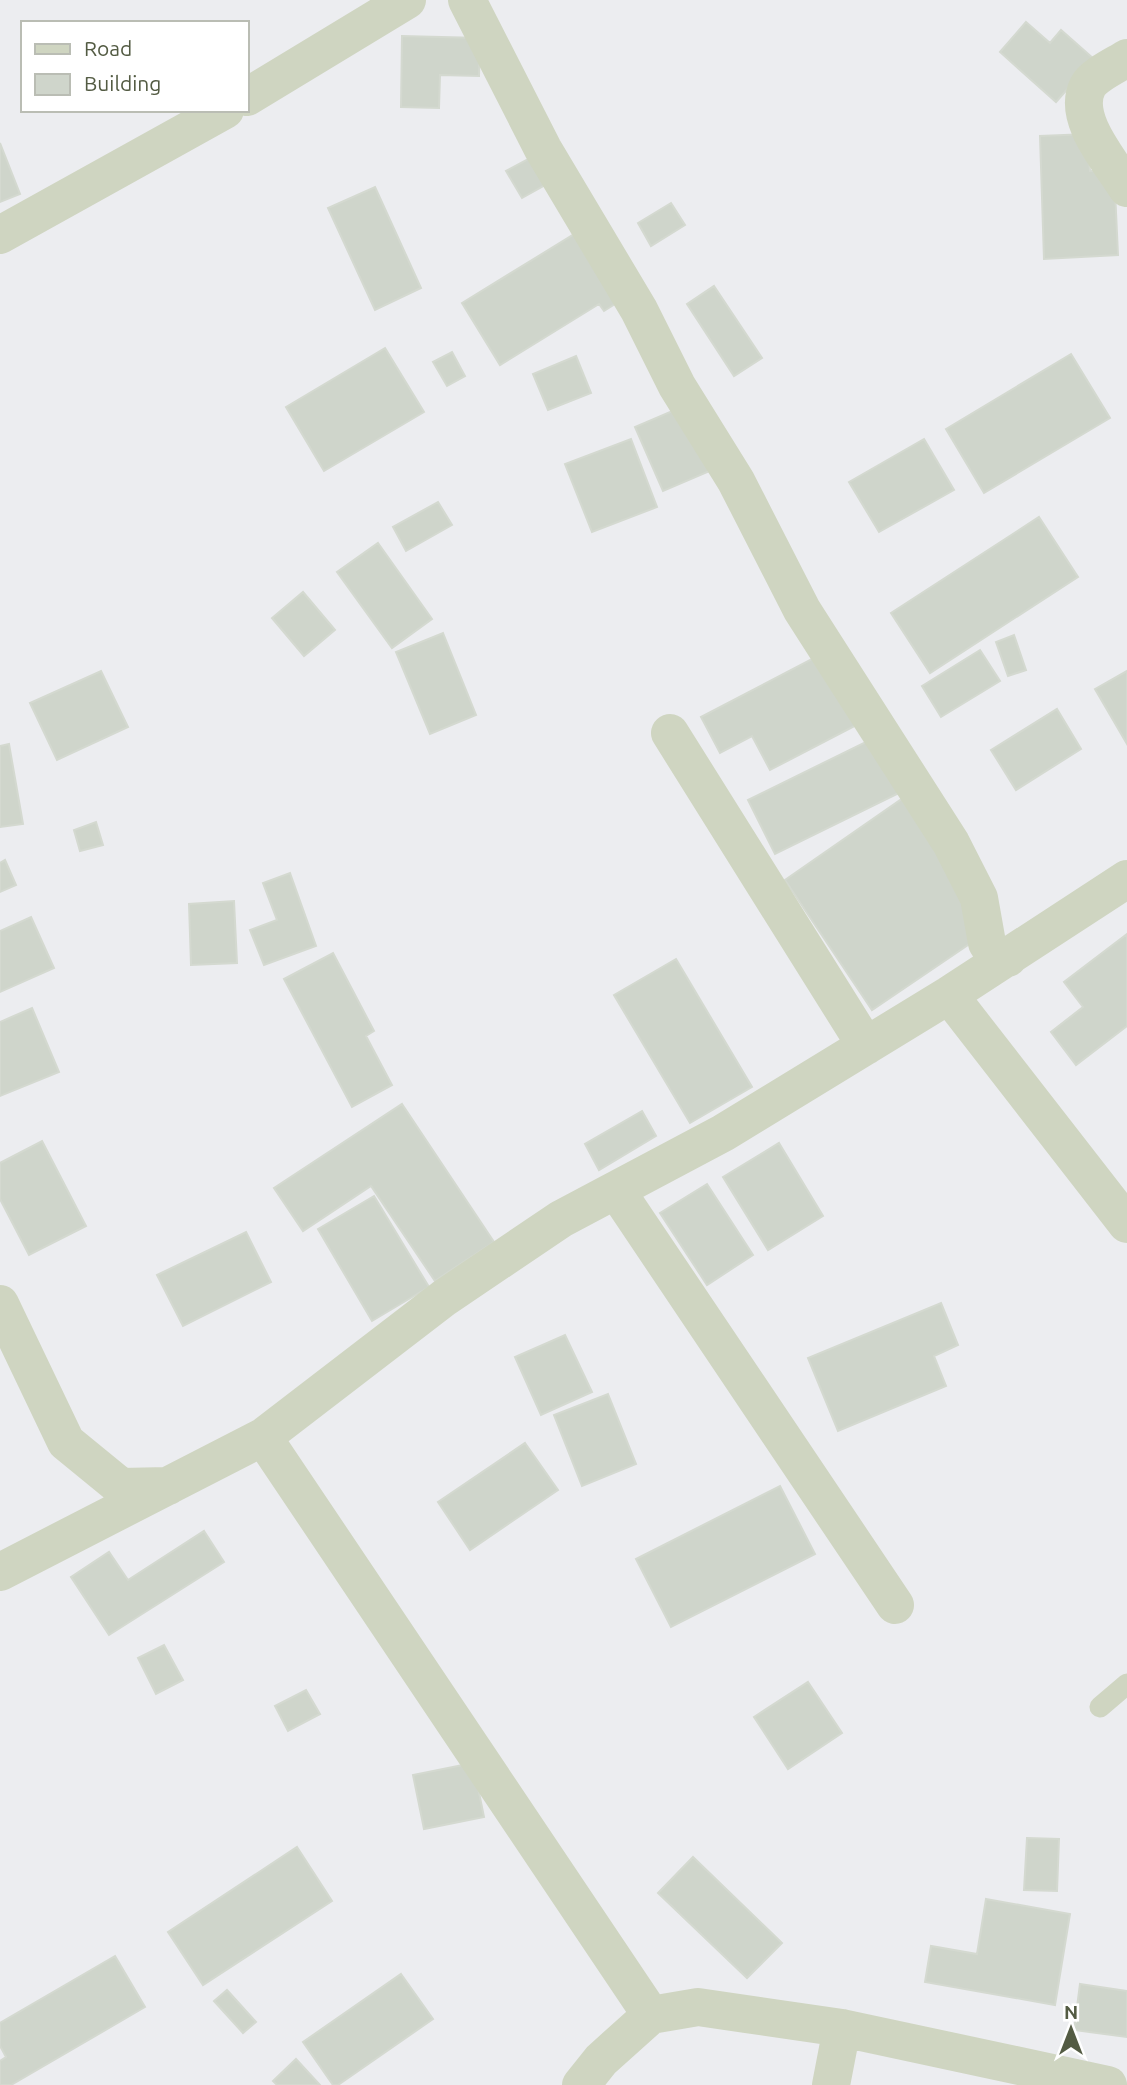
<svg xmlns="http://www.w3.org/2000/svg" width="1127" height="2085" font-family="Ubuntu,sans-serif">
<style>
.building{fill:#cfd5cb;stroke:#d4d9d0;stroke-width:2}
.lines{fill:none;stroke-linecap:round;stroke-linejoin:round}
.lane{stroke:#cfd5c1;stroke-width:21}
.street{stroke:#cfd5c1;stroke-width:38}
</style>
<rect width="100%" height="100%" fill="#ecedf0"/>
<path class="building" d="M1026,22L1050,43L1061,30L1094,59L1056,102L1000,52Z
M402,36L480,38L479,76L440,75L439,108L401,107Z
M1088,134L1090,171L1114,169L1118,255L1044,259L1040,136Z
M0,143L20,194L0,202Z
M530,158L545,185L522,198L506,171Z
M375,187L421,288L375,310L328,208Z
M671,203L685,225L651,246L638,223Z
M589,225L631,294L604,311L599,304L500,365L462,303Z
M714,286L762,358L734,376L687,304Z
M385,348L424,412L324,471L286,407Z
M452,352L465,376L447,386L433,362Z
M1071,354L1110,418L984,493L946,429Z
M576,356L591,393L548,410L533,374Z
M691,403L719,467L663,491L635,427Z
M631,439L657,507L592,532L565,464Z
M924,439L954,490L879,532L849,482Z
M438,502L452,525L406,551L393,527Z
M1039,517L1078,577L930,673L891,613Z
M378,543L432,619L392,648L337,572Z
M303,592L335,630L304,656L272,618Z
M443,633L476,715L430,734L396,652Z
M1014,635L1026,670L1008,676L996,642Z
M829,650L866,720L770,770L752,736L720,753L701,717Z
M980,650L1000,681L941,717L922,686Z
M101,671L128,727L57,760L30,703Z
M1127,671V744L1095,689Z
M1057,709L1081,749L1016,790L991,750Z
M880,735L907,789L775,854L748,800Z
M9,744L23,824L0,827V746Z
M906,796L996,926L872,1010L785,880Z
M96,822L103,845L80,851L74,830Z
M5,860L16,885L0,892V863Z
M290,873L316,946L264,965L250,930L277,920L263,883Z
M234,901L237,963L191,965L189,904Z
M31,917L54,968L0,992V931Z
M1127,934V1026L1076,1065L1051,1032L1083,1007L1064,982Z
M333,953L374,1031L366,1036L392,1085L352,1107L284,979Z
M676,959L752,1087L690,1123L614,995Z
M32,1008L59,1072L0,1096V1022Z
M402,1104L494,1242L435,1281L371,1186L303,1231L274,1188Z
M642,1111L656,1136L599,1170L585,1144Z
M42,1141L86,1226L29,1255L0,1199V1163Z
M779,1143L823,1216L768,1250L723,1177Z
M707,1184L753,1255L707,1285L660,1213Z
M374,1196L429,1287L372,1321L318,1229Z
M246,1232L271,1282L183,1326L157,1275Z
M941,1303L958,1345L934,1356L946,1386L838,1431L808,1358Z
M565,1335L592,1392L541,1415L515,1357Z
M608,1394L636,1464L582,1486L554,1415Z
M525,1443L558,1490L470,1550L438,1502Z
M780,1486L815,1554L671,1627L636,1559Z
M204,1531L224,1562L109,1635L71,1577L109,1552L128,1580Z
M164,1645L183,1680L156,1694L138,1658Z
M808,1682L842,1733L788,1769L754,1717Z
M306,1690L320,1714L288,1731L275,1706Z
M473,1763L484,1817L424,1829L413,1775Z
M1027,1838L1059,1839L1057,1891L1024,1890Z
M297,1847L332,1901L203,1985L168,1932Z
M693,1857L782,1943L747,1978L658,1893Z
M986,1899L1070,1914L1055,2005L925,1982L931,1946L977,1954Z
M115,1956L145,2007L11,2085H0V2061L6,2057L0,2046V2023Z
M401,1974L433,2019L338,2085H333L303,2042Z
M1080,1984L1127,1991V2037L1074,2030Z
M227,1990L256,2022L243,2033L214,2001Z
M296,2059L320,2085H277L273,2081Z"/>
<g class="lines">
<path class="lane" d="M1100,1707L1127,1684"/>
<path class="street" d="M467,0L543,149L639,310L677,386L736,481L802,610L951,843L979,898L987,943L994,954L1008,958
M1127,58C1116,65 1094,75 1088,86C1071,118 1111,162 1127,188
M247,97L407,0
M0,235L225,110
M670,733L866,1046
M949,995L1127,1224
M616,1190L895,1605
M0,1304L66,1442L121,1487L168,1486
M263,1437L651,2015
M0,1572L263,1437L444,1298L561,1219L723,1133L949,995L1127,879
M581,2085L601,2060L651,2015L698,2007L842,2028L1108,2085
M831,2085L842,2028"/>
</g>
<rect x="21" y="21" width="228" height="91" fill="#ffffff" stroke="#babdb4" stroke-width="2"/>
<rect x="35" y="44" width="35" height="10" fill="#cfd5c1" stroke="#babdb4" stroke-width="2"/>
<text x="84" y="56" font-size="21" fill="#535b43">Road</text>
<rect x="35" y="74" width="35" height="21" fill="#cfd5cb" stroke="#babdb4" stroke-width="2"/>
<text x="84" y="91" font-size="21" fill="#535b43">Building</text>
<g transform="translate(1071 2029)" stroke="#ffffff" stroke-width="5" paint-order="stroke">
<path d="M0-5L12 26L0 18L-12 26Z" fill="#535b43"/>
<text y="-10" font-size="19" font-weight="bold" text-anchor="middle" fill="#535b43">N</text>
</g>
</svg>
